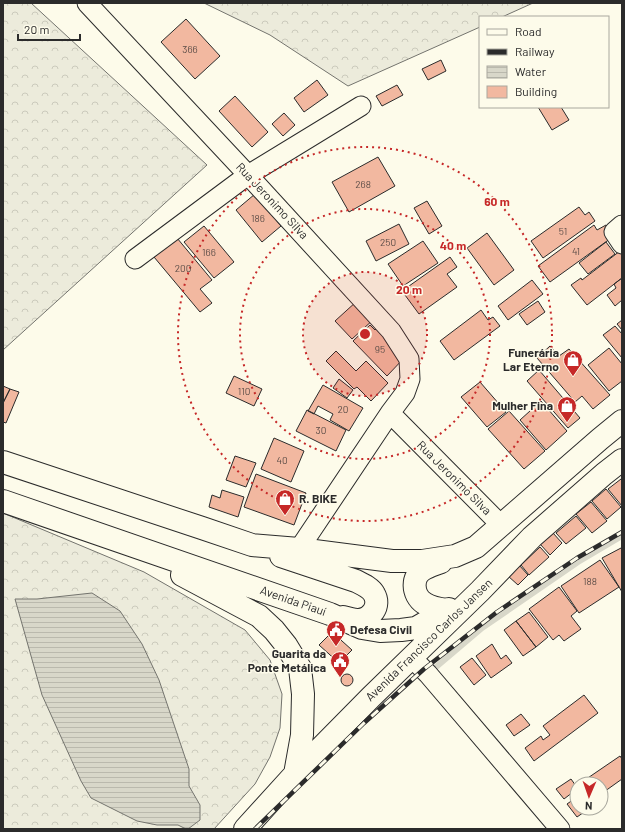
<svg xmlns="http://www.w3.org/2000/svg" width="625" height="832" font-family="Barlow,sans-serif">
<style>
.forest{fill:url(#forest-crowns);stroke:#74746e}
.water{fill:url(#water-rules);stroke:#74746e}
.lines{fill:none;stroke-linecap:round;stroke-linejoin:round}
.stream{stroke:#d8d7c9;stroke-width:6}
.building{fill:#f2b8a0;stroke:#2b2b2b}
.street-casing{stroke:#2b2b2b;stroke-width:21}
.primary-casing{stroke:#2b2b2b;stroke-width:24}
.street{stroke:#fdfbea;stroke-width:19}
.primary{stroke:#fdfbea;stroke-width:22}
.rail-casing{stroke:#2b2b2b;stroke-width:4.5}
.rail{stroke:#fdfbea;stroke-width:3;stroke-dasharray:9;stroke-linecap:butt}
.ring{fill:none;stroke:#c62828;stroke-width:2;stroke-dasharray:2 4}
.labels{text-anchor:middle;stroke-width:3;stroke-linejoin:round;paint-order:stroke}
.number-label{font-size:10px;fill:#5d4e48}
.street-label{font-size:12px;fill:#2b2b2b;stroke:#fdfbea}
.poi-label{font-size:12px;font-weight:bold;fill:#2b2b2b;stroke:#fdfbea;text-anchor:end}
.centre{fill:#c62828;stroke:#fdfbea;stroke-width:2}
.ring-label{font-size:12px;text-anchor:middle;font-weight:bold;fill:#c62828;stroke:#fdfbea;stroke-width:3;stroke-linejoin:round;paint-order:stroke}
</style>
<defs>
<pattern id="forest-crowns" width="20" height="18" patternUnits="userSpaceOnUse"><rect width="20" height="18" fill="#ecebdb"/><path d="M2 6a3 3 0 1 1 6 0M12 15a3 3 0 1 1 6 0" fill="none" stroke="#cbcabc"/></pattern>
<pattern id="water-rules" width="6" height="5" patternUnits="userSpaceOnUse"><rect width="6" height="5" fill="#d8d7c9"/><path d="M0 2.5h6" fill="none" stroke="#bab9ad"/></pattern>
</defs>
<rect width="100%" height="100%" fill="#fdfbea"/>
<path class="forest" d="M3,3H31L207,165L3,350Z
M204,3H533L502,17H480V27L348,86L270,35Z
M3,513L144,572L245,630L270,660L282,694L280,728L270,757L255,784L214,829H3Z"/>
<path class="water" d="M92,593L120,611L142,644L159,680L189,769V786L200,805V820L188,829H186L178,825H157L137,821L91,798L81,781L42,695L15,599H37Z"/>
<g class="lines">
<path class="stream" d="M429,673L482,628L578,562L622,536"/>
</g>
<path class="building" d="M186,19L220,56L195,79L161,42Z
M441,60L446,71L428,80L422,69Z
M317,80L328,95L304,112L294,98Z
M397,85L403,95L382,106L376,96Z
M235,96L268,132L252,147L219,111Z
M538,107H561L569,120L552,130Z
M284,113L295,125L283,136L272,124Z
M378,157L395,186L349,212L332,182Z
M255,194L281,226L262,242L236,210Z
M427,201L442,226L429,234L414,208Z
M579,207L585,215L589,212L595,221L543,258L531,241Z
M399,224L409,244L376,261L366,241Z
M594,225L597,230L606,225L614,236L550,282L538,266Z
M204,226L234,262L214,278L184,242Z
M487,233L514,270L494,285L467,248Z
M177,238L212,280L200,289L212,303L200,312L154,257Z
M423,241L438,263L403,286L388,264Z
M606,242L615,254L588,274L579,263Z
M620,251L622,254V278L587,305L571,285L581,278L582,280Z
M450,257L457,267L447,274L457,287L419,314L402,291Z
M622,278V300L615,306L607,295L616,288L614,284Z
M532,280L543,294L508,320L498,306Z
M357,301L374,319L352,339L335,321Z
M538,301L545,312L527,325L519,314Z
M481,310L488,320L493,317L500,326L454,360L440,341Z
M622,320V330L617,324Z
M370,325L375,330L380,325L405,357L387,376L353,341Z
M615,326L622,334V358L603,335Z
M550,346L559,356L569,349L610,395L593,409L582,396L575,402L537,358Z
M609,348L622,364V381L609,391L588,365Z
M336,351L356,371L366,361L388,383L371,401L357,387L354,389L326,361Z
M539,370L580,418L568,428L527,381Z
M234,376L262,389L254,406L226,393Z
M339,379L353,390L347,398L333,388Z
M480,382L506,412L487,427L461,397Z
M323,385L363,408L349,431L330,420L333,414L318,406L314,414L308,411Z
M3,386L10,389L3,403Z
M10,389L19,392L6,423L3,422V403Z
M541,401L567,431L546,450L520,420Z
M307,410L346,430L336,451L296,431Z
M509,411L545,451L524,469L488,429Z
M274,438L304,451L291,482L261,469Z
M235,456L256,463L246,487L226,480Z
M256,474L306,493L294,525L244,507Z
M621,479L622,481V506L608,489Z
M606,489L621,507L607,519L592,501Z
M222,490L244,497L238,517L209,507L212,495L220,498Z
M591,502L607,521L592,533L576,514Z
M576,516L586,528L566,544L556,533Z
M553,533L562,543L550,555L540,544Z
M540,547L549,557L529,575L521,565Z
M621,548L622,550V592L602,558Z
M600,560L619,587L579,613L561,586Z
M519,565L528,575L518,585L508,576Z
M559,587L577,611L571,616L581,629L564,641L559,635L553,640L529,609Z
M529,612L548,637L536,647L516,621Z
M516,621L536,647L523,656L504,630Z
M332,632L352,650L339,663L319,645Z
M492,644L501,659L506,655L512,663L491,678L476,656Z
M472,658L486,675L474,685L460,667Z
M341 680a6 6 0 1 1 12 0a6 6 0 1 1-12 0Z
M584,695L598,713L534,761L525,748L541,736L543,740L550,735L543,726Z
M521,714L530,725L514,736L506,725Z
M620,756L622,759V779L601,794V784H579Z
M571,779L576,786L577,785V789L564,799L556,789Z
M577,797V808H590L577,817L567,804Z"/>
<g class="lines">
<g class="street-casing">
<path id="street" d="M87,3L248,175L391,331L409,359L410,379L405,393L390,413L299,549
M622,225L614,232L622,244
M135,259L248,175L361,106
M390,413L501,525
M411,657L428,674L560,829"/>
</g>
<g class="primary-casing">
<path id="primary" d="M3,462L202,528L252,545L299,549L392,561H422L455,556L476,547L600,439L622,421
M3,501L330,614L362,628L380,631L401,630L416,628L449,609
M281,556L356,581C362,584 371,588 374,594C381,606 371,619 359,620C354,620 348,618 343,617
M441,562C435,564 429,566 424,569C411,576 412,595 424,603C431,608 439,609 447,610
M182,575L259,616L274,630L286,645L300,668L303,694L302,735L295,774
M245,829L295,774L371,697L480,591L532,537L604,474L622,460"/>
</g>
<use href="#street" class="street"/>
<use href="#primary" class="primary"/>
<g class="rail-casing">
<path id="rail" d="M255,829L364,723L424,669L497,612L577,558L622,532"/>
</g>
<use href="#rail" class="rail"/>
</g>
<circle cx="365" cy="334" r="62" fill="#c62828" fill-opacity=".12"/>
<g class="ring">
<circle cx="365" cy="334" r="62"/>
<circle cx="365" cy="334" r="125"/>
<circle cx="365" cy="334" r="187"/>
</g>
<defs>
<g id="shop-pin" transform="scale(1)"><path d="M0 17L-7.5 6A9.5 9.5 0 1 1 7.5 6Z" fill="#c62828" stroke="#fdfbea"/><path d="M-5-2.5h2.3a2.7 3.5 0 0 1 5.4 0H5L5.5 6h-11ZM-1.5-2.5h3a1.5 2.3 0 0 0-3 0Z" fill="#fff"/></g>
<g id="civic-pin" transform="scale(1)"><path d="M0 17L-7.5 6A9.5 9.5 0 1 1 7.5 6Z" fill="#c62828" stroke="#fdfbea"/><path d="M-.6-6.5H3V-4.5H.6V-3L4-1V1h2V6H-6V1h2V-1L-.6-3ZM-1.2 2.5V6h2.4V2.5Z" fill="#fff"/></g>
</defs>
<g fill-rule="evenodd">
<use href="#shop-pin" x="573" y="360"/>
<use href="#shop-pin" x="567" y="406"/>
<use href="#shop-pin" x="285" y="499"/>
<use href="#civic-pin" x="336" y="630"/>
<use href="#civic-pin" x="340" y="661"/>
</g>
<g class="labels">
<g class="number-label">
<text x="190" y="53">366</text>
<text x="363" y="188">268</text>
<text x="258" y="222">186</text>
<text x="563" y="235">51</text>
<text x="388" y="246">250</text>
<text x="576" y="255">41</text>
<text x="209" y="256">166</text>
<text x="183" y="272">200</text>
<text x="380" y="353">95</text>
<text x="244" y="395">110</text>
<text x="343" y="413">20</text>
<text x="321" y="434">30</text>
<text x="282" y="464">40</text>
<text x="590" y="585">188</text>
</g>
<g class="street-label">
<text transform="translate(272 201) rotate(47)" y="4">Rua Jeronimo Silva</text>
<text transform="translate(454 478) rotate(45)" y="4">Rua Jeronimo Silva</text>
<text transform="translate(293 601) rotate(19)" y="4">Avenida Piauí</text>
<text transform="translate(429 640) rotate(-44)" y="4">Avenida Francisco Carlos Jansen</text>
</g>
<g class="poi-label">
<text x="559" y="357">Funerária<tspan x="559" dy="14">Lar Eterno</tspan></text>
<text x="553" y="410">Mulher Fina</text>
<text x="299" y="503" text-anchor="start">R. BIKE</text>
<text x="350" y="634" text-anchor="start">Defesa Civil</text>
<text x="326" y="658">Guarita da<tspan x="326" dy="14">Ponte Metálica</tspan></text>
</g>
</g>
<circle cx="365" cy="334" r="6" class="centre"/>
<g class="ring-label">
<text x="497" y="206">60 m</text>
<text x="453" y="250">40 m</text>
<text x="409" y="294">20 m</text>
</g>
<rect width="625" height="832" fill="none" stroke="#2b2b2b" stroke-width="8"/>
<rect x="479" y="16" width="130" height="92" fill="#fdfbea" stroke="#a9a89e"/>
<rect x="487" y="29" width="20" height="6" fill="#fdfbea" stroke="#a9a89e"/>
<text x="515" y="36" font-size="12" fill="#2b2b2b">Road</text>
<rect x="487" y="49" width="20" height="6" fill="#2b2b2b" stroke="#a9a89e"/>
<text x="515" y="56" font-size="12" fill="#2b2b2b">Railway</text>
<rect x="487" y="66" width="20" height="12" fill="url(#water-rules)" stroke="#a9a89e"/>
<text x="515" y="76" font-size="12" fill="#2b2b2b">Water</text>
<rect x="487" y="86" width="20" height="12" fill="#f2b8a0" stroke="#a9a89e"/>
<text x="515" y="96" font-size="12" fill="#2b2b2b">Building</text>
<g transform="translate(589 796) rotate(182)"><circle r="19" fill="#fdfbea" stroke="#a9a89e"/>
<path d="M0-3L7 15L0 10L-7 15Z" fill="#c62828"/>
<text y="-6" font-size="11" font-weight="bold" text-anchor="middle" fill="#2b2b2b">N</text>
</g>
<path d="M18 34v6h62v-6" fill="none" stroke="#2b2b2b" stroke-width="2"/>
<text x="24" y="34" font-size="12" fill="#2b2b2b" stroke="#fdfbea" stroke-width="3" paint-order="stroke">20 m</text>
</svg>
